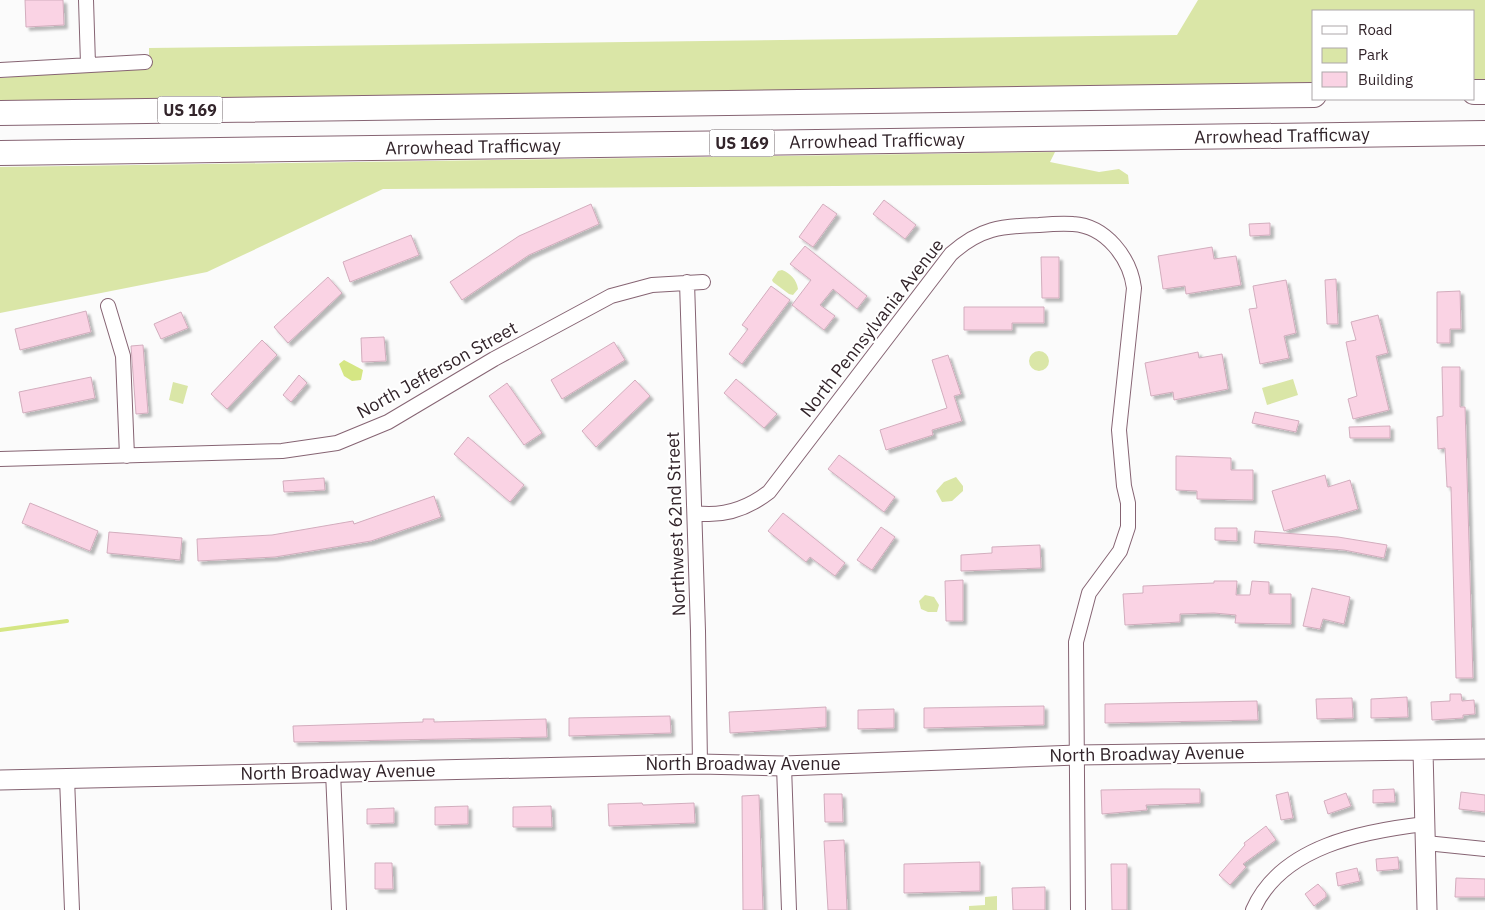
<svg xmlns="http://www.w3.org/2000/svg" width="1485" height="910" font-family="'IBM Plex Sans',sans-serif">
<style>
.green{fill:#dae6a7}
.water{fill:#d5e684}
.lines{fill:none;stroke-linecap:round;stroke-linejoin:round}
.stream{stroke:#d5e684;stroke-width:4}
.building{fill:#fad3e4;stroke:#d2adbd;filter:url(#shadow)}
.street-casing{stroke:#866473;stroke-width:16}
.secondary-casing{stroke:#866473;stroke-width:21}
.highway-casing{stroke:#866473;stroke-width:26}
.street{stroke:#fff;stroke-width:14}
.secondary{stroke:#fff;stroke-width:19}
.highway{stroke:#fff;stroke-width:24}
.labels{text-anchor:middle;stroke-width:4;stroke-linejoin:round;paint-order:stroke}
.shield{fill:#fff;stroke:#70666a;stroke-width:1}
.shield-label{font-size:16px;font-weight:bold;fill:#32242a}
.street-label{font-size:18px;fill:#32242a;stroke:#fff}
</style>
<defs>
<filter id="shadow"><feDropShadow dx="3.5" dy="3.5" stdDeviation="1" flood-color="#0004"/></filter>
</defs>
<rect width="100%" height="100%" fill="#fbfbfb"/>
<path class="green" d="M1198,0H1485V80H1474V11H1314V83L0,105V78L149,66V48L1177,35Z
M1055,152L1050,162L1099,172L1119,169L1128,175L1129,184L383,189L207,272L0,313V167Z
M782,270C790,273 797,280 798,289L793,295L789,294L773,282L772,280L778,271Z
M1029 361a10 10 0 1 1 20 0a10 10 0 1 1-20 0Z
M1293,379L1298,395L1267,405L1262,388Z
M173,382L188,386L183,404L169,400Z
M956,477L963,486V491L952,501L942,502L936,491L944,482Z
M925,595L934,597L939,605L937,612H928L921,609L919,601Z
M997,896V910H969V906L985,905V897Z"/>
<path class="water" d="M344,360L363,370L361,380L352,381L344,376L339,364Z"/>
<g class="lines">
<path class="stream" d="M0,630L67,621"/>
</g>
<path class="building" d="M25,0H63L64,25L26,27Z
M884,200L916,225L905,239L873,214Z
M591,204L599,224L529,255L462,300L450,282L519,236Z
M823,204L837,214L813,247L799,237Z
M1270,223V235L1250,236L1249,224Z
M411,235L419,255L350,282L343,262Z
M805,246L867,296L857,309L833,289L820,305L835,316L824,330L792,305L811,280L790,264Z
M1212,247L1214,259L1236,256L1241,285L1186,294L1185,286L1163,289L1158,256Z
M1041,257H1059V298H1042Z
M328,277L342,293L288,343L274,327Z
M1336,279L1338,324H1327L1325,280Z
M1286,280L1296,333L1284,336L1289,358L1260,364L1249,309L1257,308L1253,286Z
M771,286L790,300L742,364L729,354L748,329L742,325Z
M1460,291L1461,329H1450V343H1437V292Z
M964,307H1044V323H1012V330H964Z
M86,311L91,332L20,350L15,329Z
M181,312L188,328L161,339L154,324Z
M1378,315L1388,353L1376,356L1389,410L1353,419L1348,399L1357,396L1346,342L1356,340L1351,322Z
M384,337L386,361L362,362L361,338Z
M262,340L277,355L227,409L211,394Z
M614,342L625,360L562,399L551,380Z
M143,345L148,413L136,414L131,346Z
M1198,352L1199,358L1222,354L1228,389L1174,400L1173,392L1151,396L1145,363Z
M948,355L961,394L954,396L962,421L932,430L933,435L886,450L880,430L947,408L932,360Z
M1442,367H1460V407H1465L1473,678H1456L1451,487H1447L1445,448L1438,449L1437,417L1443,416V408Z
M299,375L307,383L291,402L283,395Z
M91,377L95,398L23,413L19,392Z
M736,379L777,414L764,428L724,393Z
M635,380L650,396L596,447L582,431Z
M507,383L542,433L524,445L489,396Z
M1255,412L1299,421L1296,432L1252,423Z
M1390,426V438H1350L1349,427Z
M468,437L524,485L510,502L454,454Z
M839,455L895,497L884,512L828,469Z
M1176,456L1231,458V470H1253V500L1197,499V491L1176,490Z
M1325,475L1328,487L1350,480L1358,509L1284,531L1272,491Z
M324,478L325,490L284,492L283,481Z
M434,496L441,517L371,541L275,557L198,561L197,539L272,535L353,521L354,524Z
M30,503L98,531L90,551L22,523Z
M783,513L845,563L835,576L810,557L806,562L768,531Z
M881,527L895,537L872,570L857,560Z
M1215,528H1237V541L1215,540Z
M1255,531L1338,537L1387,545L1384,558L1344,550L1254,543Z
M109,532L182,538L180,560L107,553Z
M1040,545L1041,568L961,571V555L992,553V547Z
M963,580V621H946L945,581Z
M1214,581H1237L1236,595H1250L1252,581L1269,582V594H1291V624L1235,623L1236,615L1214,613L1180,614V622L1125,625L1123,594L1143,593V586L1214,583Z
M1312,588L1350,597L1344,624L1323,619L1320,629L1303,626Z
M1450,694H1461L1462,701L1474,700L1475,714L1463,715V718L1432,720L1431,702L1450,701Z
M1407,697L1408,717L1371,718V699Z
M1352,698L1353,718L1317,719L1316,699Z
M1257,701L1258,720L1105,723V704Z
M1044,706V725L924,728V708Z
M826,707V727L730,733L729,712Z
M894,709V728L858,729V710Z
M670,716L671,733L569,736V718Z
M423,719H434V722L546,719L547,737L294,742L293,726L423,722Z
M1162,789H1200V803L1146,805L1147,810L1102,814L1101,790Z
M1394,789L1395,802L1373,803V790Z
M1288,792L1293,818L1281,820L1276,795Z
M1461,792L1485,795V812L1459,809Z
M1346,793L1351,806L1328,814L1324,801Z
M824,794H842L843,822H825Z
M759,795L763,910H743L742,796Z
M642,803L643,805L694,803L695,823L609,826L608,804Z
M468,806V824L435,825V807Z
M551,806L552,827H513V807Z
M394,808V823L367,824V809Z
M1266,826L1276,840L1243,864L1246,867L1230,885L1219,875L1245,845L1244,843Z
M844,840L847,910H828L824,841Z
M1398,857L1399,869L1377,871L1376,859Z
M980,862V891L904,893V864Z
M375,863H392L393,889H375Z
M1111,864H1127V910H1112Z
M1357,868L1360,881L1338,886L1336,873Z
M1456,878L1485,879V897H1455Z
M1318,884L1326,893V897L1314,906L1305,894Z
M1045,887V910H1013L1012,888Z"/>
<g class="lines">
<g class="street-casing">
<path id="street" d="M86,0L88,64
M0,70L145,62
M687,282L698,631L700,764
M108,306L123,356L127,456
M0,459L282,451L337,443L388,422L494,359L611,296L652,285L703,282
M695,513C722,517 747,509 769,492L951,254C980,228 1001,226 1039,225C1050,224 1062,223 1073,224C1106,226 1130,258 1134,288L1119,430L1124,486L1128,503V527L1120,551L1089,593L1076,642L1078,910
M784,766L789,910
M333,772L339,910
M67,778L72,910
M1426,843L1485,849
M1253,910C1281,846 1364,831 1425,824"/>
</g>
<g class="secondary-casing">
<path id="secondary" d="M1423,751L1427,910
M0,780L700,764L784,766L1077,755L1485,749"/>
</g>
<g class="highway-casing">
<path id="highway" d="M1474,92H1485
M0,113L1314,95
M0,153L1485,133"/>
</g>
<use href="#street" class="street"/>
<use href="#secondary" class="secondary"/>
<use href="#highway" class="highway"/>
</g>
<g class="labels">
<g class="shield">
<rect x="157.5" y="96.5" width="65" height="27" rx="4"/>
<rect x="709.5" y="129.5" width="65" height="27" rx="4"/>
</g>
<g class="shield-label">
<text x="190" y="116">US 169</text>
<text x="742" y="149">US 169</text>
</g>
<g class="street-label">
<text transform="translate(1282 136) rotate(-1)" y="6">Arrowhead Trafficway</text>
<text transform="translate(877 141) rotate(-1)" y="6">Arrowhead Trafficway</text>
<text transform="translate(473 147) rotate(-1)" y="6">Arrowhead Trafficway</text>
<text transform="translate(872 328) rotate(-52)" y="6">North Pennsylvania Avenue</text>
<text transform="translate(437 370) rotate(-29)" y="6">North Jefferson Street</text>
<text transform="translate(676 524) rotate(-92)" y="6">Northwest 62nd Street</text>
<text transform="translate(1147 754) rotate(-1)" y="6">North Broadway Avenue</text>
<text x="743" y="770">North Broadway Avenue</text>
<text transform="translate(338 772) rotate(-1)" y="6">North Broadway Avenue</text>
</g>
</g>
<rect x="1312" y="10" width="162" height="90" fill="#ffffff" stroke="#ada7aa"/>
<rect x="1322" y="26" width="25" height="8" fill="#ffffff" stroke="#ada7aa"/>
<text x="1358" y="35" font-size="15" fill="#32242a">Road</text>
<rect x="1322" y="48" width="25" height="15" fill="#dae6a7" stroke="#ada7aa"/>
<text x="1358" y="60" font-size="15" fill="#32242a">Park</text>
<rect x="1322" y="72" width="25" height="15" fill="#fad3e4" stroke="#ada7aa"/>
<text x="1358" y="85" font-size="15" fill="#32242a">Building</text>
</svg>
